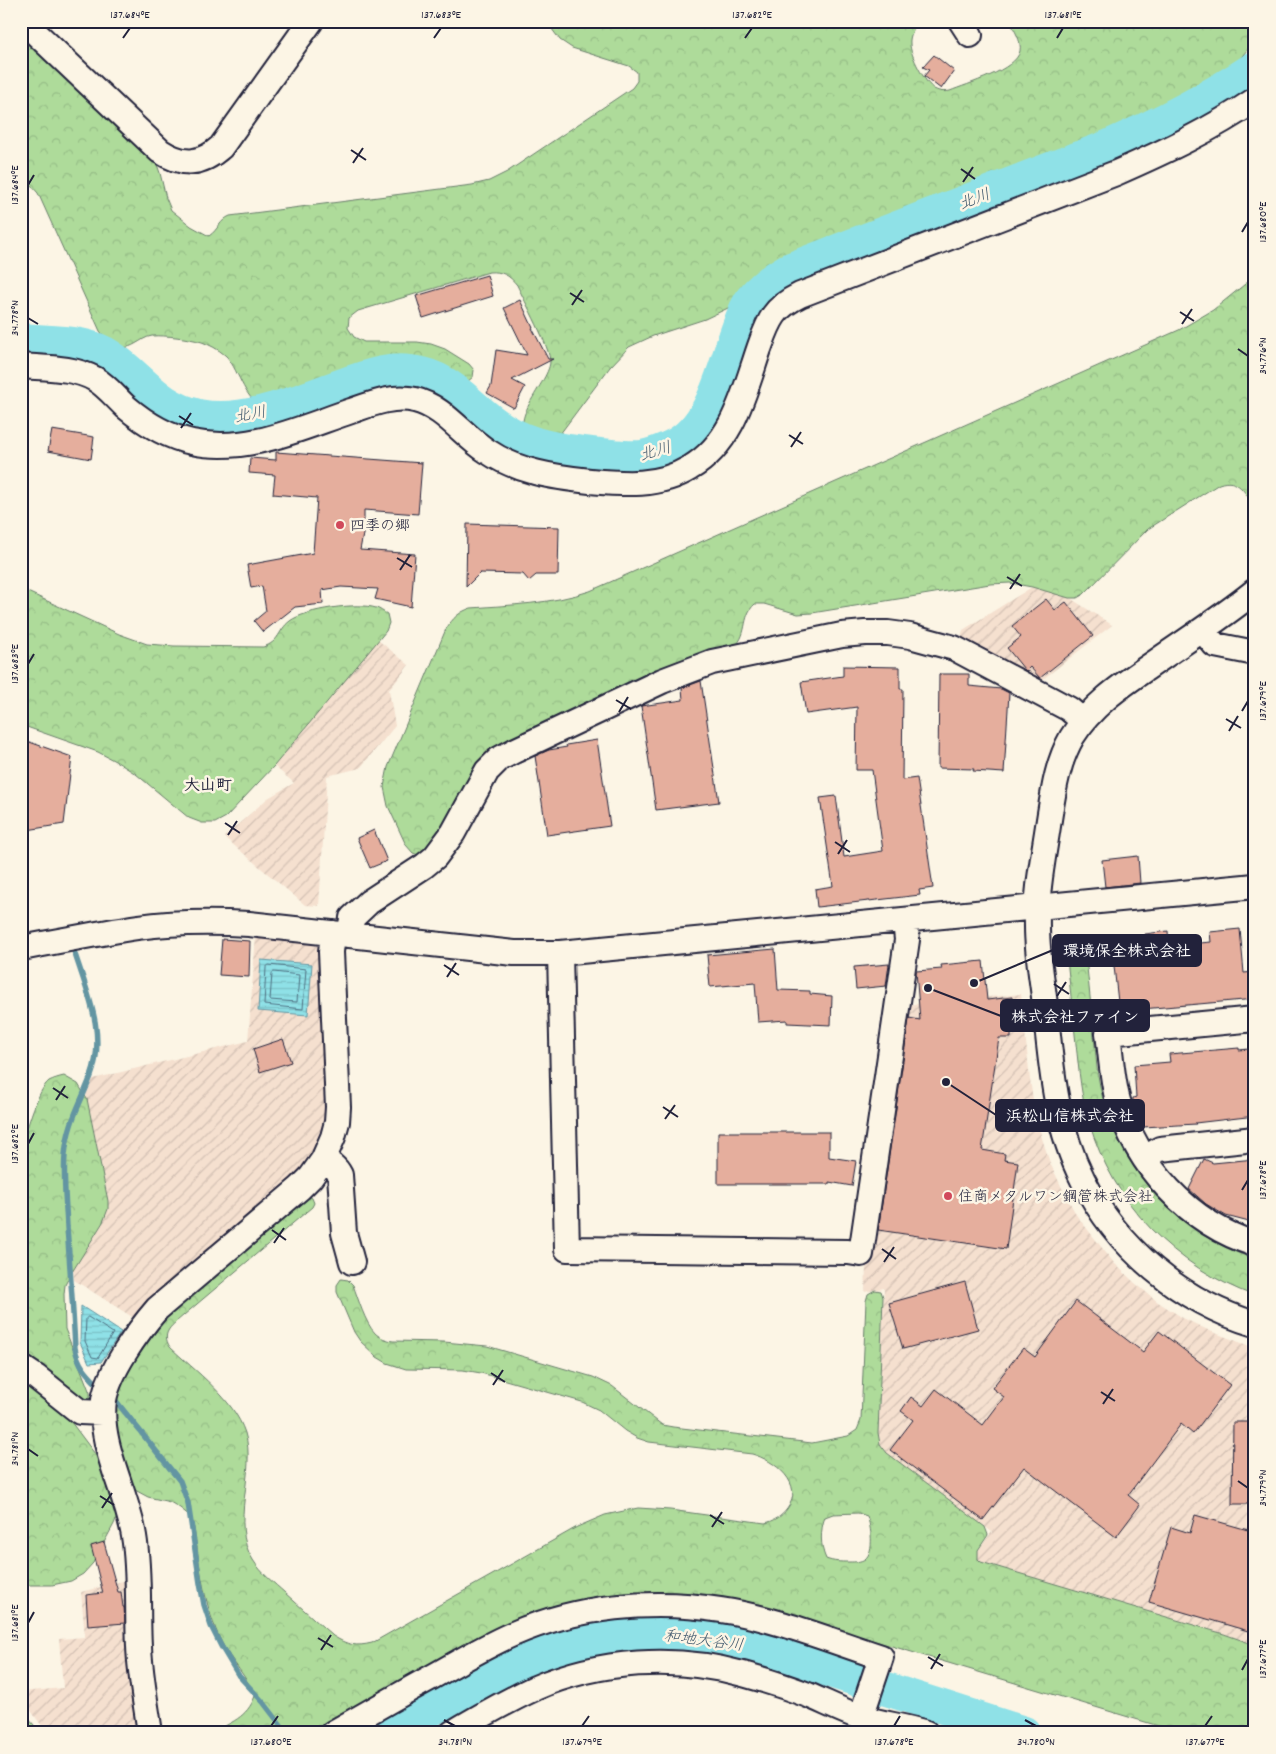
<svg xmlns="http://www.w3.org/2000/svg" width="1276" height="1754" font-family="Dekko,'Klee One',sans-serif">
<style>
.industrial{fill:url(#industrial-furrows)}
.forest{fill:url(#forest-crowns);stroke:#687e6a;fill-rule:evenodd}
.water{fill:url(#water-rules);stroke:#6395a2}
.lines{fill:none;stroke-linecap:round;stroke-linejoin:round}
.shore{stroke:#4e6e80;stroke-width:1}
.stream{stroke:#6395a2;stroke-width:5.5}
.river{stroke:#8fe1e7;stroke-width:34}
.building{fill:#e5ae9d;stroke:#22223b}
.minor-casing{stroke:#22223b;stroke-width:28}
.minor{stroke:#fcf5e5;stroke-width:24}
.ticks{fill:none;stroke:#22223b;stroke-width:2}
.poi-dot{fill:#d1495b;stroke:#fcf5e5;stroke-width:2}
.labels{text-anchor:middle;stroke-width:5;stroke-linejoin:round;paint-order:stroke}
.poi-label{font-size:15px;fill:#22223b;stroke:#fcf5e5;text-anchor:start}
.water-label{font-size:16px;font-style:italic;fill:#435b6f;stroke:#fcf5e5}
.neighbourhood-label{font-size:16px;font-weight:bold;fill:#22223b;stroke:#fcf5e5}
.leader{fill:none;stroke:#22223b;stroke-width:2}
.callout-dot{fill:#22223b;stroke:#fcf5e5;stroke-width:2}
.callout{fill:#22223b;stroke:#22223b;stroke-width:2}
.callout-label{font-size:16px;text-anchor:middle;font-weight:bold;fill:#fff}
.neatline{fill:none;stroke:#22223b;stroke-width:2}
.ticks-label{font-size:12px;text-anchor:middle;fill:#22223b}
</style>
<defs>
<pattern id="industrial-furrows" width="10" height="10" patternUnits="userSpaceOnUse" patternTransform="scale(1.25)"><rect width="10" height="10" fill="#f5e0cf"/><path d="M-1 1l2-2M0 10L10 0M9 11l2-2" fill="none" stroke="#d2c0b3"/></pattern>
<pattern id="forest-crowns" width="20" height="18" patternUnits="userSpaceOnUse" patternTransform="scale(1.25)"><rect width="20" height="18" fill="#aedb9a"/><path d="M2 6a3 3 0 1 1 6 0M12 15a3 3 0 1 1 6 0" fill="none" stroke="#95bc86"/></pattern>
<pattern id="water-rules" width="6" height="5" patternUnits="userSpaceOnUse" patternTransform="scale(1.25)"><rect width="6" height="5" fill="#8fe1e7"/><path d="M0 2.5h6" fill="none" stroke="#7bc1c7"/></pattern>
</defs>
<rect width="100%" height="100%" fill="#fcf5e5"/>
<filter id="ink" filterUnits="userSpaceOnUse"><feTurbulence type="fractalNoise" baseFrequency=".02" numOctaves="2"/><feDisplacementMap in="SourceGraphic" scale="10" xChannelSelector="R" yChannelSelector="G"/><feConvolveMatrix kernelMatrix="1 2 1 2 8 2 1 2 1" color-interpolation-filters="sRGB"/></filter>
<g filter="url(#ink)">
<path class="industrial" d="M1032,587L1070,598L1112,625L1038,683L960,642L963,630Z
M378,640L409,665L389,690L395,726L360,768L327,776L319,906L305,905L224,837L268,798L294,783L274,766Z
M256,936L315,943L323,951L329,1106L325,1135L304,1171L137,1320L74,1280L73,1270L103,1222L108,1209V1201L86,1094L93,1079L248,1041Z
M1021,994L1030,1080L1034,1106L1041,1135L1050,1163L1063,1190L1077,1216L1114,1263L1135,1283L1158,1302L1183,1318L1210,1331L1255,1348V1645L1224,1634L981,1562L978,1559V1550L992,1532L887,1453L880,1444L878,1433L884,1288L865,1292L866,1266L904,1005Z
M123,1581H128L141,1733H47L21,1697V1692L63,1688L59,1639L85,1637L81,1592Z"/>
<path class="forest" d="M546,21H918C914,28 909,36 910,44C910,55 925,83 934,89C940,92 944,92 950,91C967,84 1016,70 1020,51C1022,41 1014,30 1010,21H1255V40C1244,54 1232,69 1219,80C1185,108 1142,125 1102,142L785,264L764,276L750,290L728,308L705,319L653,336L629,347L610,367L560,434C554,438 550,440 542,439C495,433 549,384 550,362C551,349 524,300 517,285C509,275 502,271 489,272L358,311L349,318L348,328L354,337L364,342H417L431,344L445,349L469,364L474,370L473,377L467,382H461L431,369L409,364L386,365L365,370L268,403C266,403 263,404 261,404C245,402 237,365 225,355C218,349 210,345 202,342C189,338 165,335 152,336C145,337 141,341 135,344C120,353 109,343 100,331L38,193L21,174V30L155,159L160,173L166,198L171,210L191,226L209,236C218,230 220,220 230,216L472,185L489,181L507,172L632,88L637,81V72L629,66L572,48L560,40Z
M1255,276V508C1245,493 1239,477 1219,484L1148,529L1084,594L1077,598H1069L1032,587L1010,583L990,584L812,613L798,614L764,604H755C740,617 750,637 731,649L510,744L445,829L421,856L413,853L406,845L388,806L384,787L388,767L446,629C453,618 459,612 471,608C511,605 551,604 590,591L1179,330L1213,310Z
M21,589L119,634L147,644L174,646L263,647C280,642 278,630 290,621C306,609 358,602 376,608C380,609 383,612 387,614L389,623L386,631L274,766L226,817L215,823H202L189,818L136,774L117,762L98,752L21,725Z
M1075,940L1081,943L1085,948C1088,977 1091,1007 1094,1036C1096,1051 1096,1067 1099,1081C1114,1164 1175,1234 1255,1259V1296C1175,1267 1113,1204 1089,1122C1081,1097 1079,1070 1076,1044C1073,1012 1069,981 1066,949L1069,943Z
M64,1076L78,1084L87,1099L108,1201V1209L103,1222L69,1277L65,1285L64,1294L65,1329L90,1393V1398L87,1403L21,1359V1151C24,1137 37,1090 49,1081C53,1079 59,1077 64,1076Z
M307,1195L312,1198L314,1203L312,1207L184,1315C173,1325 160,1332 170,1347C195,1371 234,1399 245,1433C257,1471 229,1523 253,1560C261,1573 274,1583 285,1593C301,1607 317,1622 333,1636C347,1645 356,1647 372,1643L577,1527L605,1515L638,1508L670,1510L765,1523C774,1521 781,1517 787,1509C806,1484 774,1460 752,1454L649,1442L637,1438L625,1431L599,1410L582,1402L481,1373L463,1370L406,1369L387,1363L377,1357L360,1341L354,1332L337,1292V1285L341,1279L348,1280L353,1285C358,1298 365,1323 375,1333C380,1338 387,1340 393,1341L444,1342L487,1346L593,1377L612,1386L662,1425L673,1427L812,1443L848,1436L857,1430L861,1420L866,1301L868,1294L875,1290L881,1291L883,1297L878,1433L880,1444L887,1453L985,1527L988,1535L978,1550V1559L981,1562L1224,1634L1255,1645V1733H1182L885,1644L759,1605L723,1597L687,1593L651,1592L615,1595L579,1600L544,1609L510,1622L477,1637L307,1733H212C231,1722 247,1718 255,1696C247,1677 232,1662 222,1643C204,1607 200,1568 194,1528L190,1516L180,1508L170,1502L148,1497L135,1490L127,1476L112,1427L117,1386L154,1326ZM858,1513L867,1516C871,1527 875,1551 865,1559C860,1562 855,1562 849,1562C840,1562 834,1562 826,1559C820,1546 820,1530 825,1517L833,1514Z
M21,1376L65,1414L95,1454L105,1470L118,1514L114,1524L93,1563L83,1574L71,1581L52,1585H21Z
M21,1710L34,1725L35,1733H21Z"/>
<path class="water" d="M261,960L312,964L308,1015L258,1011Z
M81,1306L121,1332L101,1362L89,1363L80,1342Z"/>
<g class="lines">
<path class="shore" d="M269,965L306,969L303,1009L264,1005L266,968Z
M274,972L299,975L297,1002L270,1000L272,974Z
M88,1317L113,1333L98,1358L92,1357L85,1341L86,1319Z"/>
<path class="stream" d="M74,951C87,992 107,1034 91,1076C80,1105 68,1122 65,1155C63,1179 66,1203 67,1227C70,1267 73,1308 75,1348C78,1364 86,1373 97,1384
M116,1401L180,1481L188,1503L200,1583L204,1605L211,1626L221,1646L239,1676L264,1703L287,1733"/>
<path class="river" d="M21,340C51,343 86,340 111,357C143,379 157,407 199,416C247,426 305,398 351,382C370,376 390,369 410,372C454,377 468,408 503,429C533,448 566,451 600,455C614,456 628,458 642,457C653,455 663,451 673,446C712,427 723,371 737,332C741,321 745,308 752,299C762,286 774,278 788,270L1105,148C1158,125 1207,100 1255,68
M391,1733C435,1708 478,1680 525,1660C599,1629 671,1628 749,1645L1024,1733"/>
</g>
<path class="building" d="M934,55L954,71L941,89L924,76L929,70L923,67Z
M487,275L493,296L423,318L416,296Z
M520,300L533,328H532L548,359H553L512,380L525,387L514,408L487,393L491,386L496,350L527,355L504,308Z
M52,430L94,437L91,459L48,451Z
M276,452L422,463L418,514L364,510V529L360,550L415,554L411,607L375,599L378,589L341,587L322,590L323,604L295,607L263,632L254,621L266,611L262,586L251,588L247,565L313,553L317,498L273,494L275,475L249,473L250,458L276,460Z
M467,524L559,527L558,575H536L529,581L523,574L480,573L466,587Z
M1046,599L1055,610L1066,602L1093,636L1040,678L1030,667L1026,671L1024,669L1007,648L1021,637L1012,626Z
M843,666L900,667V689H903L902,780L917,778L933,888L919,890L920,895L817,907L815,889L833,886L820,798L836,796L844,857L883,851L872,770H856L857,707L806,714L801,682L843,676Z
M939,674H969V686L1001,689L1009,693L1004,773L973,771L974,769L938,768Z
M701,681L719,802L656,810L641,706L683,700L682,688Z
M21,739L72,757L64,824L21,831Z
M597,740L610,826L547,835L535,756L549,750L567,747L566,745Z
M374,830L387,861L370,868L357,838Z
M1138,856L1140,883L1105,887L1102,860Z
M1240,929L1244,973L1255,972V999L1119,1011L1111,939L1145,936V934L1168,931L1169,946L1211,942L1210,932Z
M222,939L250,941L249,977L219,975Z
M775,949L778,990L810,991V994L832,996L831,1025L787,1023V1020L758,1022L755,983L710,987L707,955Z
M983,961L987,1000L1012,997L1011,1038H999L982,1150L1005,1154L1004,1160L1018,1162L1006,1249L878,1230L909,1018L920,1020L916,971L942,969L941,965Z
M889,964L886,986L856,989L854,967Z
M283,1039L291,1062L260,1072L253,1049Z
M1239,1048V1050L1249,1049L1253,1092H1255V1116L1195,1123L1196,1124L1143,1127L1133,1103V1098L1136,1097L1134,1065L1170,1062L1169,1054Z
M718,1132H829V1157L856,1161L852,1186L829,1182V1184H718Z
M1204,1159L1213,1163L1255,1159V1201L1249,1222L1226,1216L1206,1204L1189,1189Z
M965,1282L978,1329L903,1349L889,1303Z
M1076,1301L1143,1352L1159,1331L1230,1385L1193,1434L1181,1424L1128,1495L1140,1505L1116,1537L1024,1467L983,1520L890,1450L913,1420L901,1411L911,1397L923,1406L936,1389L983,1425L1004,1397L992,1388L1023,1348L1035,1357Z
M1233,1422H1255V1504H1232Z
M1195,1515L1255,1532V1633L1149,1602L1171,1527L1190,1533Z
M104,1542L118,1592H121L123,1607H124L125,1623L88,1626L86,1595L103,1593L91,1546Z"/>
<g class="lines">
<g class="minor-casing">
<path id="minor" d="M23,21L160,151C183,166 201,165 221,147L311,21
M961,21L970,35
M21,366C45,368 74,367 95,379C107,386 116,398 126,407C145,423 168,437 192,442C247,454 300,428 351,411C371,404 393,395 415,400C444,407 463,436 487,451C518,472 553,477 590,481C624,484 659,487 690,468C733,443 744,393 759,349C763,338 767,325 774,315C780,306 790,300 800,295L1116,173C1164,152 1211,130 1255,100
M1255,591C1224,616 1190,638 1157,661C1125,683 1093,703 1072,737C1056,765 1053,795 1048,826C1043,859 1036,893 1037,927C1037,953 1042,979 1045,1005C1051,1065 1055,1125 1083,1180C1117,1248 1181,1302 1255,1324
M1202,630L1215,645L1255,653
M350,935L352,918L369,902L424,866L435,857L453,833L487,771L499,759L514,751L662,681L712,662L842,635L865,633H888L910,636L954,648L1069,709L1083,721
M21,948C60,941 99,933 138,927C175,922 212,922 249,924L514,953H560L1255,886
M560,953L567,1249L848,1252L861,1254L907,940L905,920
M1255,1019L1108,1033C1111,1056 1112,1079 1118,1101C1137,1166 1189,1224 1255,1244
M1145,1158L1160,1149L1255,1139
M323,1160C331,1164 336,1167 340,1175L344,1233L352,1262
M21,1367L36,1377L80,1412L103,1413
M150,1733C146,1704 140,1675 139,1646C137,1610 140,1572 134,1536C127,1492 98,1445 104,1400C109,1371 138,1331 157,1309L300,1188L311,1177L323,1160L333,1137L337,1122L338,1107L331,952L333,933
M333,1733C366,1714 399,1695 432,1677C459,1662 485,1646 513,1634C577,1606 652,1599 721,1610C775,1618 829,1640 881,1657L861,1717L862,1733
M452,1733C479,1717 507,1701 535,1688C599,1660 676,1655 743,1674C765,1680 787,1687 808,1695C825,1702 842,1711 860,1717C882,1724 905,1726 926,1733"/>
</g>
<use href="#minor" class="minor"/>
</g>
</g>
<path class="ticks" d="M123,38L130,28M434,38L441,28M745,38L752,28M1057,38L1063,28M351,150L366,160M353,163L363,148M961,169L975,179M963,182L973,167M28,185L34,175M1242,232L1248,222M570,293L584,302M572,305L582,290M1180,312L1194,321M28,318L38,324M1182,324L1192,309M1238,349L1248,356M179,416L193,425M181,428L191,413M789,435L803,444M791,447L801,432M397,558L412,567M400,570L410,555M1007,577L1022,586M1010,589L1020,574M28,664L34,654M616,700L631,709M1242,711L1248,701M619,712L628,697M1226,719L1241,728M1229,731L1238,716M225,823L240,833M228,835L237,821M835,842L850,852M838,854L847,840M444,965L459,975M447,977L456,963M1054,984L1069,994M1057,996L1066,982M53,1088L68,1098M56,1100L65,1086M663,1107L678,1117M665,1119L675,1105M28,1144L34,1133M1242,1190L1248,1180M272,1230L286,1240M274,1243L284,1228M882,1249L896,1259M884,1262L894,1247M491,1373L505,1382M493,1385L503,1370M1101,1392L1115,1401M1103,1404L1113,1389M28,1449L38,1456M1238,1481L1248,1488M100,1496L114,1505M102,1508L112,1493M710,1515L724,1524M712,1527L722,1512M28,1623L34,1612M318,1638L333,1647M321,1650L331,1635M928,1657L943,1666M931,1669L940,1654M1242,1670L1248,1659M444,1720L455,1726M1025,1720L1036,1726M271,1726L278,1716M582,1726L589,1716M894,1726L900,1716M1205,1726L1212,1716"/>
<g class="poi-dot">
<circle cx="340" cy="525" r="5"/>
<circle cx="948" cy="1196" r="5"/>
</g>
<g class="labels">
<g class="poi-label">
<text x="350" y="530">四季の郷</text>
<text x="958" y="1201">住商メタルワン鋼管株式会社</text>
</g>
<g class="water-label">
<text transform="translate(974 198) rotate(-21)" y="6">北川</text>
<text transform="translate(250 413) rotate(-11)" y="6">北川</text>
<text transform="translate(655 450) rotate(-16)" y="6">北川</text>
<text transform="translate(704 1639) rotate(7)" y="6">和地大谷川</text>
</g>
<g class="neighbourhood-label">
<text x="208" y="790">大山町</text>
</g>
</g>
<path class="leader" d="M974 983L1053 950M928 988L1001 1016M946 1082L996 1115"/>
<g class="callout-dot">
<circle cx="974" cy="983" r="5"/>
<circle cx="928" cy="988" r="5"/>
<circle cx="946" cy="1082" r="5"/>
</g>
<g class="callout">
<rect x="1053" y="935" width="148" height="31" rx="5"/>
<rect x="1001" y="1000" width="148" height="31" rx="5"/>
<rect x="996" y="1100" width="148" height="31" rx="5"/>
</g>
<g class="callout-label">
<text x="1127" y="956">環境保全株式会社</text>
<text x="1075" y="1022">株式会社ファイン</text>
<text x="1070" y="1121">浜松山信株式会社</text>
</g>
<rect width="1276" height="1754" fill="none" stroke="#fcf5e5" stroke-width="55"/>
<rect x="28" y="28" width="1220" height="1698" class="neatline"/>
<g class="ticks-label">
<text x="130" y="18">137.684°E</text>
<text x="441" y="18">137.683°E</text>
<text x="752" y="18">137.682°E</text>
<text x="1063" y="18">137.681°E</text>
<text transform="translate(14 185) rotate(-90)" y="4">137.684°E</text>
<text transform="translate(1262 222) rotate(-90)" y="4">137.680°E</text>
<text transform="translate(14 318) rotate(-90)" y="4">34.778°N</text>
<text transform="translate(1262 356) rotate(-90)" y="4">34.776°N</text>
<text transform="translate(14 664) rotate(-90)" y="4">137.683°E</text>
<text transform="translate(1262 701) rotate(-90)" y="4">137.679°E</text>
<text transform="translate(14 1144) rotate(-90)" y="4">137.682°E</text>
<text transform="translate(1262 1180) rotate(-90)" y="4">137.678°E</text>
<text transform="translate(14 1449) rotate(-90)" y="4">34.781°N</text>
<text transform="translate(1262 1488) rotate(-90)" y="4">34.779°N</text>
<text transform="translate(14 1623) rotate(-90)" y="4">137.681°E</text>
<text transform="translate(1262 1659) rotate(-90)" y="4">137.677°E</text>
<text x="271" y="1745">137.680°E</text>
<text x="455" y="1745">34.781°N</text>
<text x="582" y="1745">137.679°E</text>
<text x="894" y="1745">137.678°E</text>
<text x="1036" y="1745">34.780°N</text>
<text x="1205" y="1745">137.677°E</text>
</g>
</svg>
